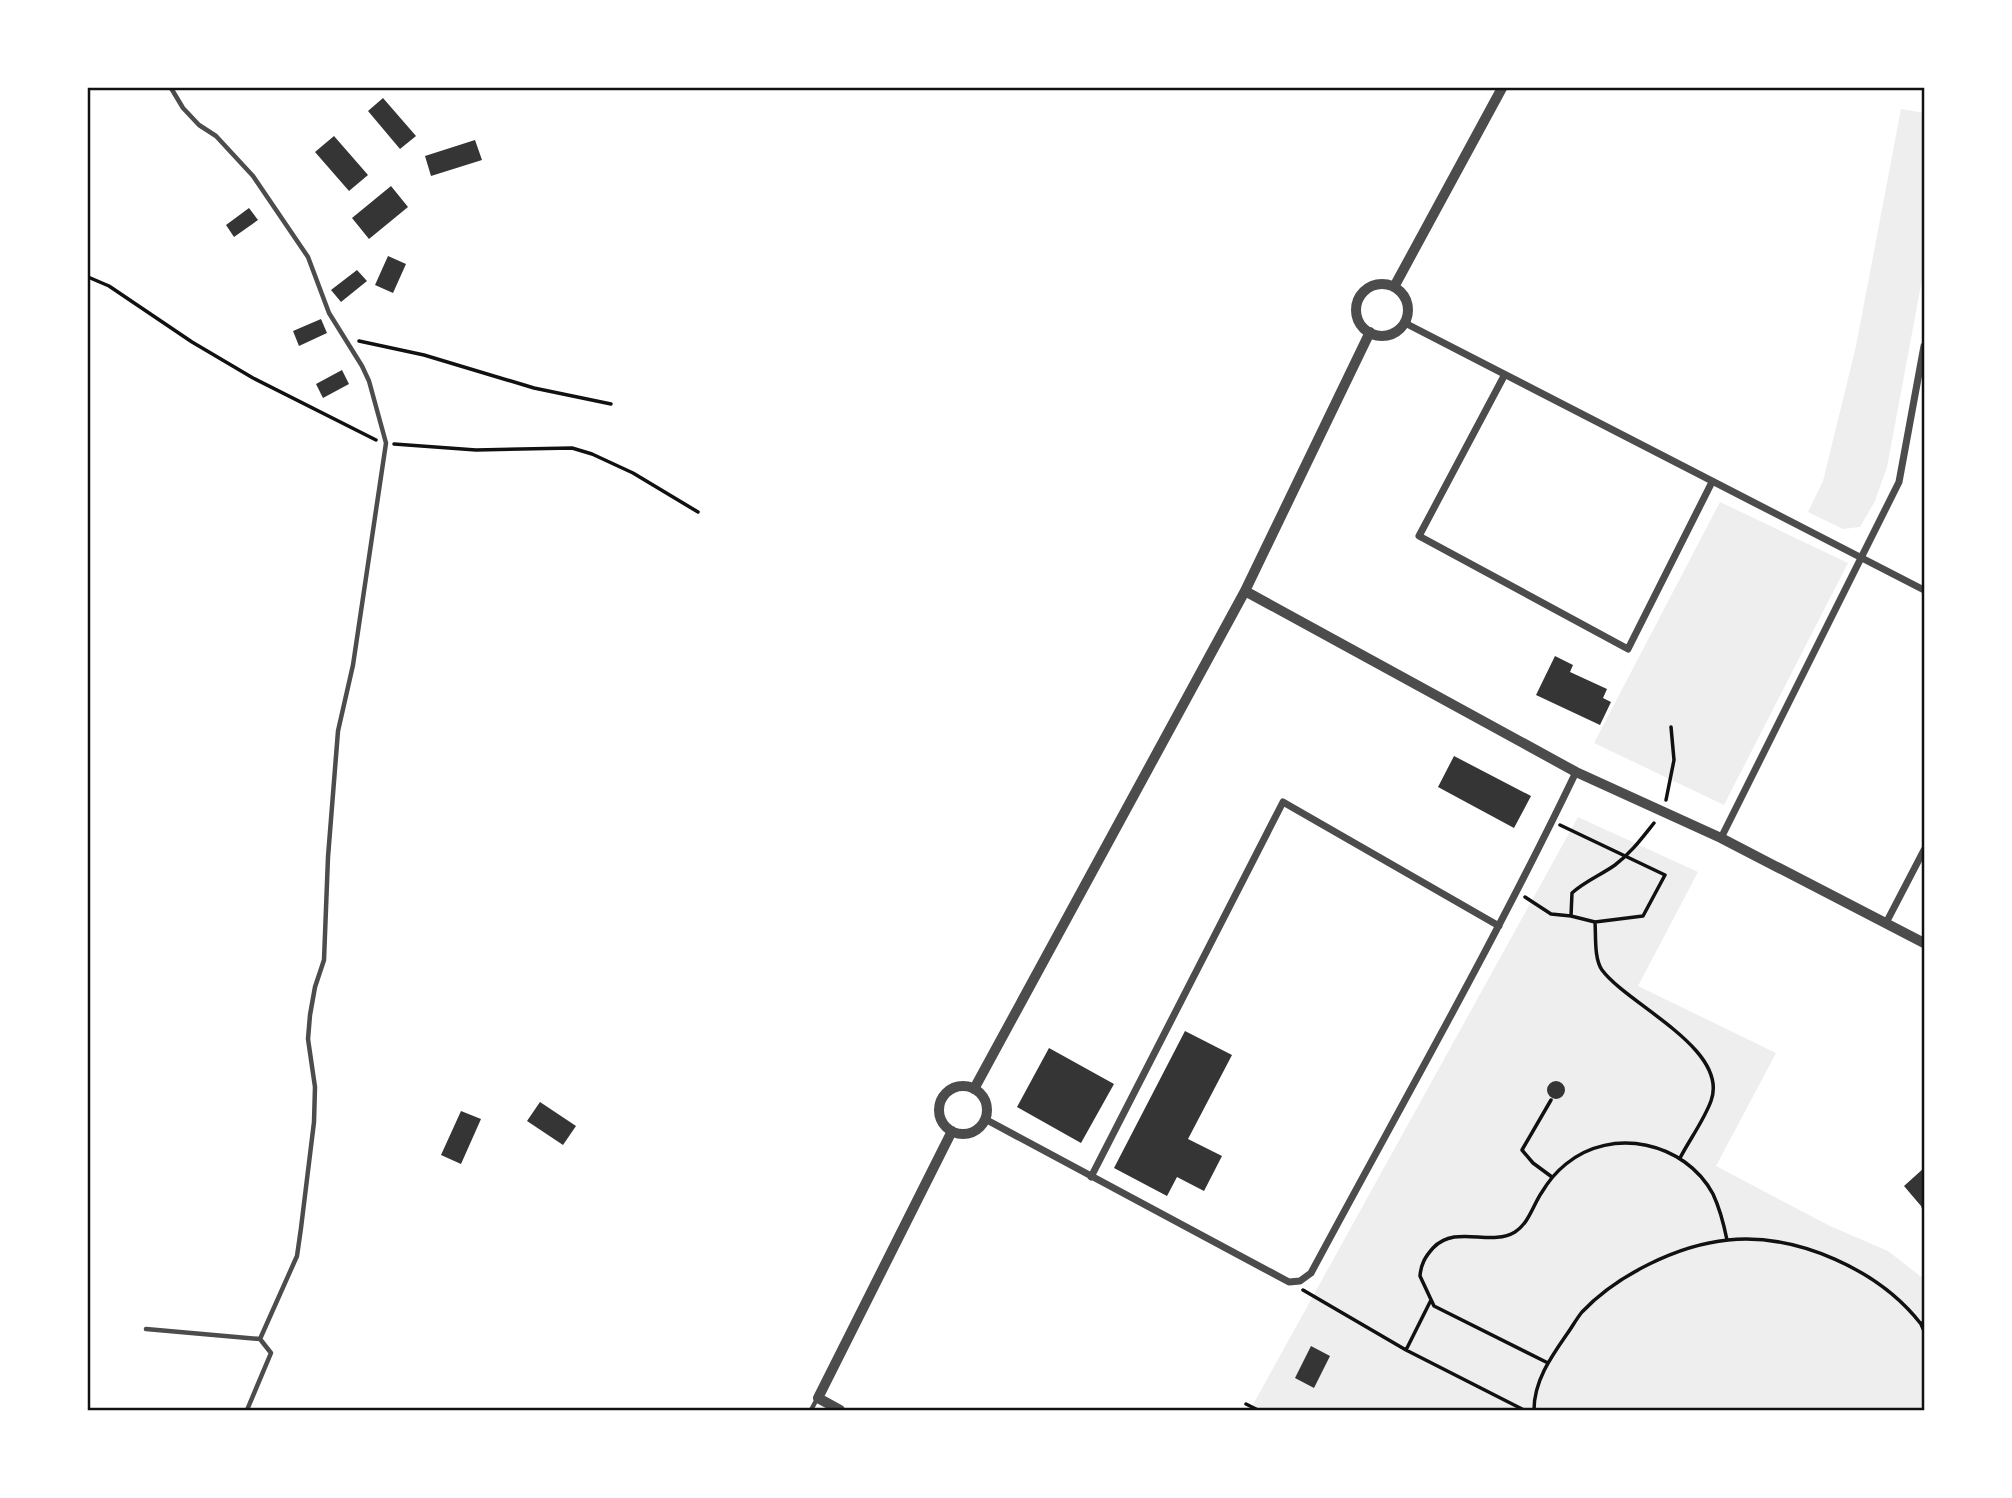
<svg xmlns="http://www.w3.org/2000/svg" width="2012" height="1498" font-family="'Golos Text',sans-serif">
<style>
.green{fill:#eee}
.building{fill:#353535}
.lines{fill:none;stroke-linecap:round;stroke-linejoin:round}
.path{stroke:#111;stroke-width:3.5}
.service{stroke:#4c4c4c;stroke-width:4.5}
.minor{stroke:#4c4c4c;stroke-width:7}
.tertiary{stroke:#4c4c4c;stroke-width:10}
.neatline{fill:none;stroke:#111;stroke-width:2.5}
</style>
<rect width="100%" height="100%" fill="#fff"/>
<path class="green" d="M1901,109L1924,113V269L1887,467L1875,501L1860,527L1843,529L1808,512L1823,481L1856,346Z
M1720,502L1848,563L1724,805L1594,743Z
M1578,817L1698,872L1638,986L1776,1053L1716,1166L1830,1226L1888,1251L1924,1279V1410H1250Z"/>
<path class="building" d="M383,98L416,136L400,149L368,111Z
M334,136L368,175L349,191L315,152Z
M475,140L482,160L431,176L425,156Z
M391,186L408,207L369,239L352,218Z
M249,208L258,220L234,237L226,225Z
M388,256L406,264L393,293L375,285Z
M357,270L367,281L341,302L331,290Z
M321,319L327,333L299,346L293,331Z
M342,370L349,384L323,398L316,384Z
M1555,656L1573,665L1570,672L1607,689L1603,698L1611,702L1600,725L1536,695Z
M1454,756L1531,796L1514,828L1438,787Z
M1185,1031L1232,1055L1188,1139L1222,1156L1204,1191L1177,1177L1167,1196L1114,1168Z
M1049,1048L1114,1084L1081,1143L1017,1107Z
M1547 1090a9 9 0 1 1 18 0a9 9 0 1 1-18 0Z
M540,1102L576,1126L563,1145L527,1121Z
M461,1111L481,1119L461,1164L441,1155Z
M1924,1168V1214L1921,1206L1904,1186Z
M1311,1346L1330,1356L1314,1388L1295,1378Z"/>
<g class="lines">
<path class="path" d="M88,277L109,286L192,342L253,378L376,440
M359,341L424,355L534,388L611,404
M394,444L476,450L572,448L592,454L633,473L698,512
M1666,800L1674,760L1671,727
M1560,825L1665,875L1643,916L1595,922
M1525,897L1551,914L1571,916L1595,922C1596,936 1594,959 1602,970C1628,1005 1730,1049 1711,1101C1704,1120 1690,1139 1680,1158
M1571,916L1572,893C1585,881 1601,875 1615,865C1631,853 1642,838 1654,823
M1551,1100L1522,1150L1533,1163L1552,1177
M1303,1290L1406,1350L1524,1410
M1921,1324L1924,1331
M1406,1350L1431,1300
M1548,1363L1434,1306L1420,1276C1421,1264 1425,1257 1433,1248C1456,1224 1490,1247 1515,1232C1529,1223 1533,1205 1542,1192C1548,1182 1556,1172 1566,1164C1612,1126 1685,1142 1713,1194C1720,1209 1724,1225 1727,1240
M1246,1404L1258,1410
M1534,1410C1534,1381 1551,1357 1567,1334C1572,1327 1577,1318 1582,1312C1617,1275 1678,1245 1728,1240C1797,1233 1879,1270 1921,1324L1924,1322"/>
<path class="service" d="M146,1329L260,1339L297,1256L301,1228L314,1122L315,1087L308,1039L310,1015L315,987L324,960L328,857L338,731L353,665L386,443L369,381L362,366L329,313L308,257L253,176L216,136L199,125L183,108L171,88
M247,1410L271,1353L260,1339
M811,1410L817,1399"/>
<path class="minor" d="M1405,323L1924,590
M1504,376L1419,536L1628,649L1712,482
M1721,838L1899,482L1924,346
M1886,923L1924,850
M985,1119L1289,1282L1300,1281L1311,1273C1400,1107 1494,943 1576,772
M1091,1177L1283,802L1499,926"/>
<path class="tertiary" d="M1356 310a26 26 0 1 1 52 0a26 26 0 1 1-52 0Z
M1394,287L1502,88
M1245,591L1576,772L1721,838L1924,943
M939 1110a24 24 0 1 1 48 0a24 24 0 1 1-48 0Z
M974,1089L1245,591L1370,332
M840,1410L818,1398L952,1131"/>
</g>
<rect width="2012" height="1498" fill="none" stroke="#ffffff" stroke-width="178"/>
<rect x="89" y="89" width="1834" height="1320" class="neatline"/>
</svg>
